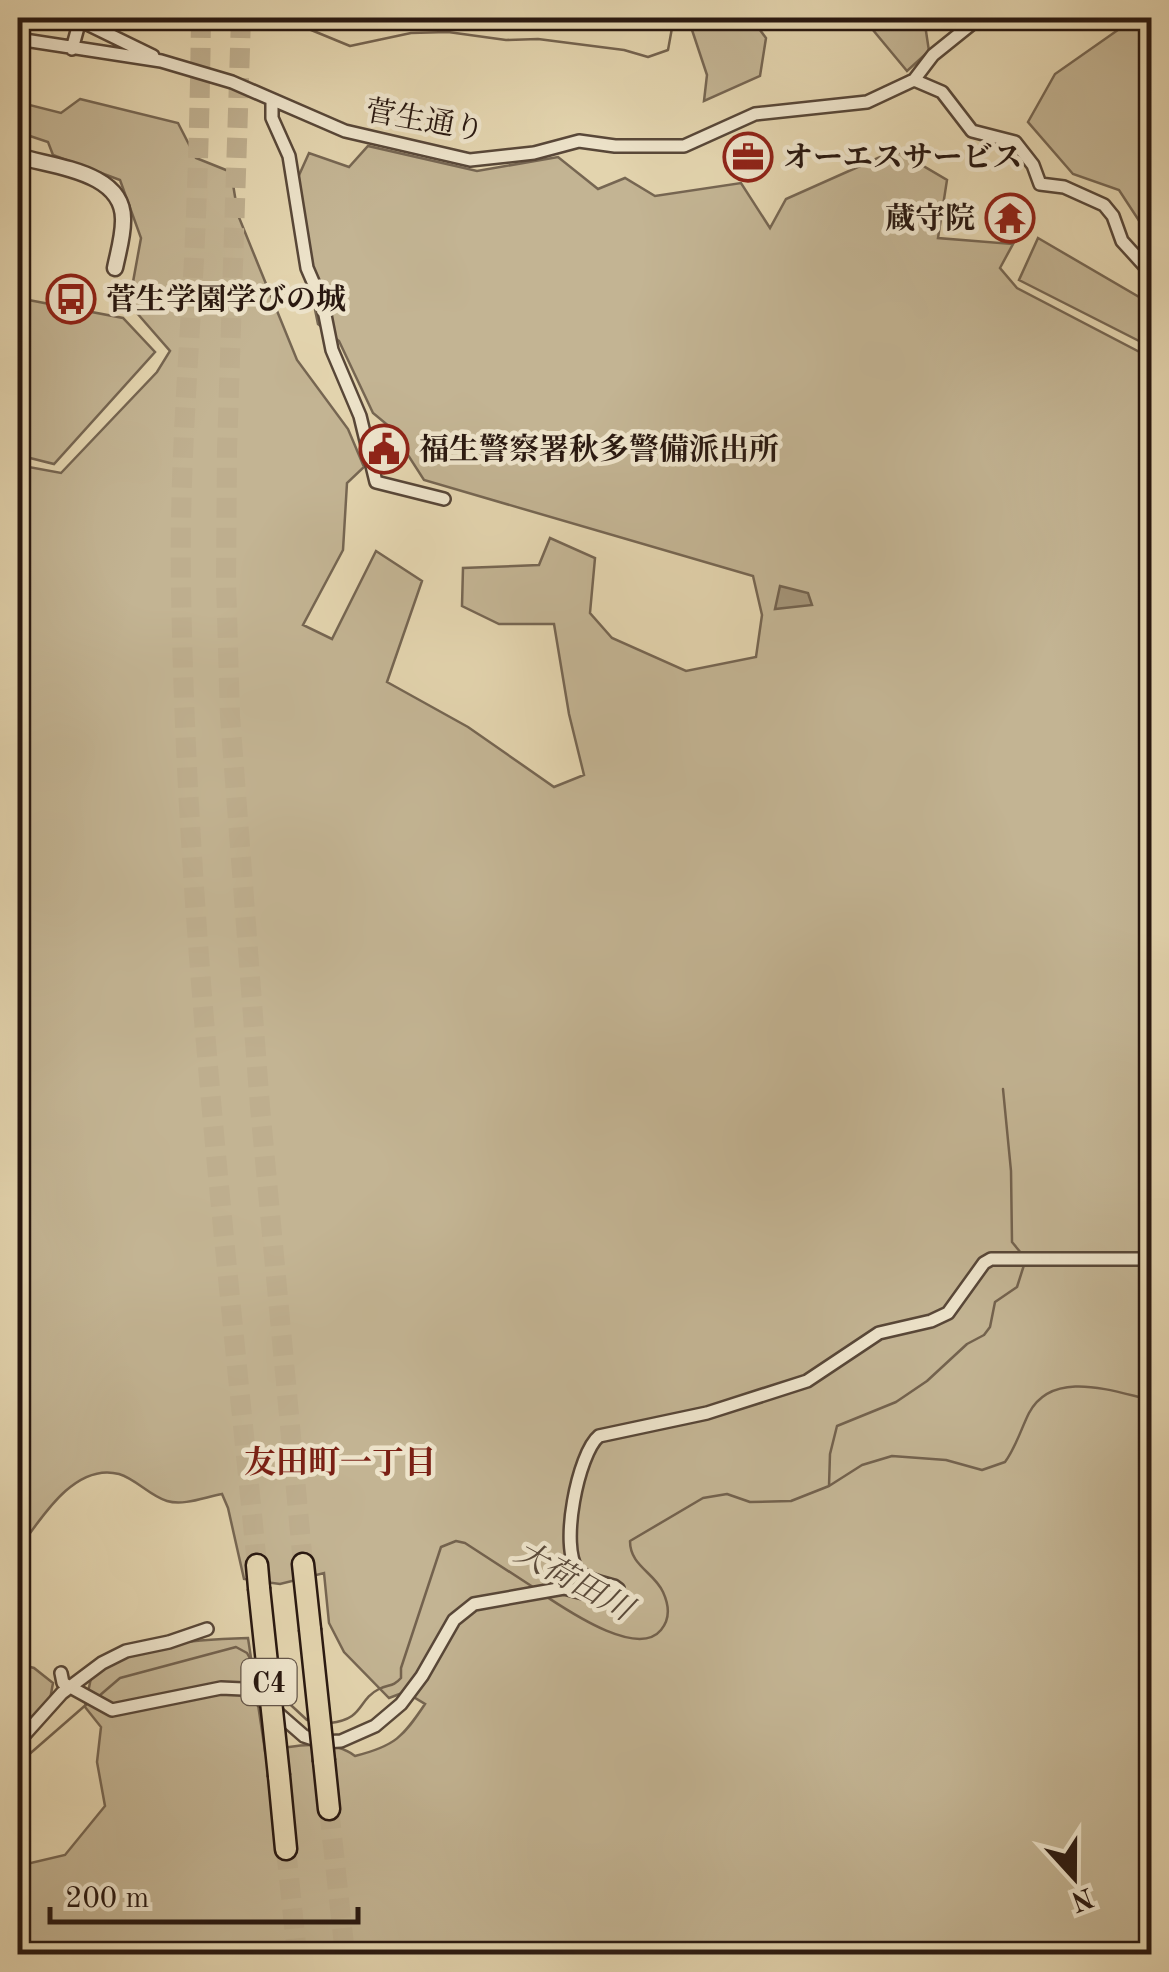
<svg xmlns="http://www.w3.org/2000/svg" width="1169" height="1972" font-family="'Old Standard TT','Noto Serif JP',serif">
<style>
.green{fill:#c3b493;stroke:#766652;stroke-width:2.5}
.water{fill:#a49478;stroke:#73624e;stroke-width:2.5}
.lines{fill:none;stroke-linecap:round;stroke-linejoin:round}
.stream{stroke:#73624e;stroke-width:2.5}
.motorway-tunnel{stroke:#beae8e;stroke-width:20;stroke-dasharray:20 10;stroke-linecap:butt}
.minor-casing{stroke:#584738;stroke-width:16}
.tertiary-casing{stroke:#584738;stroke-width:19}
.motorway-casing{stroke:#291810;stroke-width:25}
.minor{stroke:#ede3ca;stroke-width:11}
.tertiary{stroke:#ede3ca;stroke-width:14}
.motorway{stroke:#e3d4ae;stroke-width:20}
.motorway-bridge-casing{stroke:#291810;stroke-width:25;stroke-linecap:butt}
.motorway-bridge{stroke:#e3d4ae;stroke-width:20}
.labels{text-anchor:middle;stroke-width:9;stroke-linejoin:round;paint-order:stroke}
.shield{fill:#ede3ca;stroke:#645548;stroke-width:2.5}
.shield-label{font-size:28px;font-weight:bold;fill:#291810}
.street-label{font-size:30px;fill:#291810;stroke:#ede3ca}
.poi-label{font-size:30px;font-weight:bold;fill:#291810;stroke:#ede3ca;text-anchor:start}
.neighbourhood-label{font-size:32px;font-weight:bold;fill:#7a1f14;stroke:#ede3ca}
.water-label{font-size:32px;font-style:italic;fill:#5a4a3a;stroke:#ede3ca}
</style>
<rect width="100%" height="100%" fill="#e3d4ae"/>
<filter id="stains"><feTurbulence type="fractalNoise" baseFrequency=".002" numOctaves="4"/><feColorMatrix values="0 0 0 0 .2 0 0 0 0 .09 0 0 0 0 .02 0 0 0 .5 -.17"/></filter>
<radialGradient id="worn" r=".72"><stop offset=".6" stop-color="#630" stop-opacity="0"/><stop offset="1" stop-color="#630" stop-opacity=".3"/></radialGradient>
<path class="green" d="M688,18H751L766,38L760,76L704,101L707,75Z
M863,18H924L929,51L907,71Z
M1135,18H1151V239L1119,190L1073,174L1028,122L1055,74Z
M80,99L178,123L196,158L231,172L238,215L297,360L348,429L364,467L347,483L343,550L303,625L332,639L376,551L422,581L387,682L468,727L554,787L584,775L569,714L554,624H499L462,606L463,568L539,565L550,538L595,558L590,613L612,638L686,671L756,657L762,615L753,576L424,480L390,427L373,413L339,341L318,324L291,193L309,153L349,167L368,146L477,171L558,157L598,189L625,178L655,196L741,183L770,228L786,199L896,150L947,180L938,238L1013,244L1000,268L1017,288L1151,358V1954H18V1866L65,1855L105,1806L97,1762L101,1727L85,1707L92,1673C144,1642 189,1640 248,1638L265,1751C293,1746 332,1738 355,1756C395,1746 403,1737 425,1704L405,1692L389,1698L344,1652L329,1623L324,1573L280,1584L244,1579L228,1508L222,1494C205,1497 184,1506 167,1501C150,1496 136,1479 119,1474C74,1462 40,1520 18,1550V465L61,473L157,372L170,351L129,304L141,238L120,180L53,155L48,142L18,132V102L61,113Z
M1038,238L1151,304V347L1019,280Z
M18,298L123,318L155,352L54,464L18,455Z
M18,1636L19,1664L34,1668L53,1683L47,1716L18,1748Z"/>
<path class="water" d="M780,586L808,593L812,605L775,609Z"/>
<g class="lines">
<path class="stream" d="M282,18L350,46L411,33L448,32L506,40L538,39L624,50L648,57L668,50L672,28L669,18
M1003,1089L1011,1171L1012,1242L1021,1253
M829,1486L830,1454L837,1426L896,1402L927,1381L967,1344L984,1335L990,1327L995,1302L1017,1287L1024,1265
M547,1597C570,1612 638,1658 661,1630C671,1618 669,1605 663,1592C654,1572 630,1566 630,1541L703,1498L727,1494L750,1502L791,1501L829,1486L862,1465L892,1456L946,1460L982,1470L1005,1462C1016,1447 1021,1429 1029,1413C1053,1368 1114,1392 1152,1400
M280,1695L307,1720H312
M99,1696L120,1678L236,1647L247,1653L257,1671
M330,1723C365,1719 357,1700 379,1689C389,1684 393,1687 401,1678V1668L441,1547L456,1541L465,1543L536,1589
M18,1764L88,1703"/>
<path class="motorway-tunnel" d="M201,18C200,98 198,179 194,259C188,368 179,477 181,586C186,914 225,1240 257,1565
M241,18L227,450L226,581L230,716L260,1107L303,1564
M329,1809L345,1954
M286,1849L297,1954"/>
<g class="minor-casing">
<path id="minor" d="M75,18L153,56
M18,39L161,61L232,82L345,131L470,160L534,153L579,141L615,146H684L755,114L867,102L914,80L933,55L979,18
M72,49L80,20
M914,80L942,92L972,131L1015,142L1033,165L1040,184L1064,187L1104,205L1113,216L1122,241L1152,274
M272,100V118L289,156L307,268L323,305L332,350L360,416L376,482L444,499
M61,1673L63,1683L112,1710L221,1688L243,1689L265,1702L304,1736L322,1742L341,1741L375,1726L401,1704L422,1676L454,1620L474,1604L564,1588L595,1596L616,1597L618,1589L614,1586C602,1583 587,1580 578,1570C559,1549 578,1453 599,1436L707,1413L807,1381L879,1333L931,1321L948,1313L984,1263L991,1259H1152
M18,1742L62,1693L102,1663L126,1651L169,1642L207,1629"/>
</g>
<g class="tertiary-casing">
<path id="tertiary" d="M18,156C52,167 125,171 123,221C123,237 118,253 115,268"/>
</g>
<g class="motorway-casing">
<path id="motorway" d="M303,1564L310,1629
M257,1565L259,1588
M324,1761L329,1809
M279,1776L286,1849"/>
</g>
<use href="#minor" class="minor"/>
<use href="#tertiary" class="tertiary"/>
<use href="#motorway" class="motorway"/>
<g class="motorway-bridge-casing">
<path id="motorway-bridge" d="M259,1588L279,1776
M310,1629L324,1761"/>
</g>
<use href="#motorway-bridge" class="motorway-bridge"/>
</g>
<defs>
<g id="office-ring" transform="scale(2.5)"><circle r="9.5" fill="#ede3ca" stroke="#8f2418" stroke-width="1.5"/><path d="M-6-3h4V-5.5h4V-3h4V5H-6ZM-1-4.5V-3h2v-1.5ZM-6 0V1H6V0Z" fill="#8f2418"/></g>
<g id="temple-ring" transform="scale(2.5)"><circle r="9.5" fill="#ede3ca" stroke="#8f2418" stroke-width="1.5"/><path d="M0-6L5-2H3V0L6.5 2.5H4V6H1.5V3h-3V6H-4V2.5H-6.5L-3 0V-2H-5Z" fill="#8f2418"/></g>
<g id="bus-ring" transform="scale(2.5)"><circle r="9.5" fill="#ede3ca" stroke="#8f2418" stroke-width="1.5"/><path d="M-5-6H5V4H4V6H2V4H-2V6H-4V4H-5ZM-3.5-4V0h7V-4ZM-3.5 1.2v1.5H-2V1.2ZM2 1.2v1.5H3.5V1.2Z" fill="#8f2418"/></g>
<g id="civic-ring" transform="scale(2.5)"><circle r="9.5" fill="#ede3ca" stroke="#8f2418" stroke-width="1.5"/><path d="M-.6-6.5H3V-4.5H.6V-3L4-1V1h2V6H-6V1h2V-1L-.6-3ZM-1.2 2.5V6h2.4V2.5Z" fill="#8f2418"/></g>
</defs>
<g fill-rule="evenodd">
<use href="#office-ring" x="748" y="157"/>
<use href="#temple-ring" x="1010" y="218"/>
<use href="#bus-ring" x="71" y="299"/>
<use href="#civic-ring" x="384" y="449"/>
</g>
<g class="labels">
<rect class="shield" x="241.5" y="1659" width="55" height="46" rx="8"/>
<g class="shield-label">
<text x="269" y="1692">C4</text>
</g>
<g class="street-label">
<text transform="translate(425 120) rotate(10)" y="10">菅生通り</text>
</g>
<g class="poi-label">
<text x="783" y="167">オーエスサービス</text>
<text x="975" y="228" text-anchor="end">蔵守院</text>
<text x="106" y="309">菅生学園学びの城</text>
<text x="419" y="459">福生警察署秋多警備派出所</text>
</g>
<g class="neighbourhood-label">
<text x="340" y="1473">友田町一丁目</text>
</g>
<g class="water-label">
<text transform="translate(574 1580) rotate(29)" y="11">大荷田川</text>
</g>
</g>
<rect width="1169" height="1972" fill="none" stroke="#e3d4ae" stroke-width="60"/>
<rect x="20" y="20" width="1129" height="1932" fill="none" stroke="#291810" stroke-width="5"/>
<rect x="30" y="30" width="1109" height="1912" fill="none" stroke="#291810" stroke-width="2.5"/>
<g transform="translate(1074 1877) rotate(159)" stroke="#ede3ca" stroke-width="8" paint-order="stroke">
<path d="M0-8L18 38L0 25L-18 38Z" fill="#291810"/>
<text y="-15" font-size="28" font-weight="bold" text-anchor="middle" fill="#291810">N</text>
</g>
<path d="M50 1907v15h308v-15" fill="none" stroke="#291810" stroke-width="5"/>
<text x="65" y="1907" font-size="30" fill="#291810" stroke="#ede3ca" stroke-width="8" paint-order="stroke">200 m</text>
<rect width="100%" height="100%" filter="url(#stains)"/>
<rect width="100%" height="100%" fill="url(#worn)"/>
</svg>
